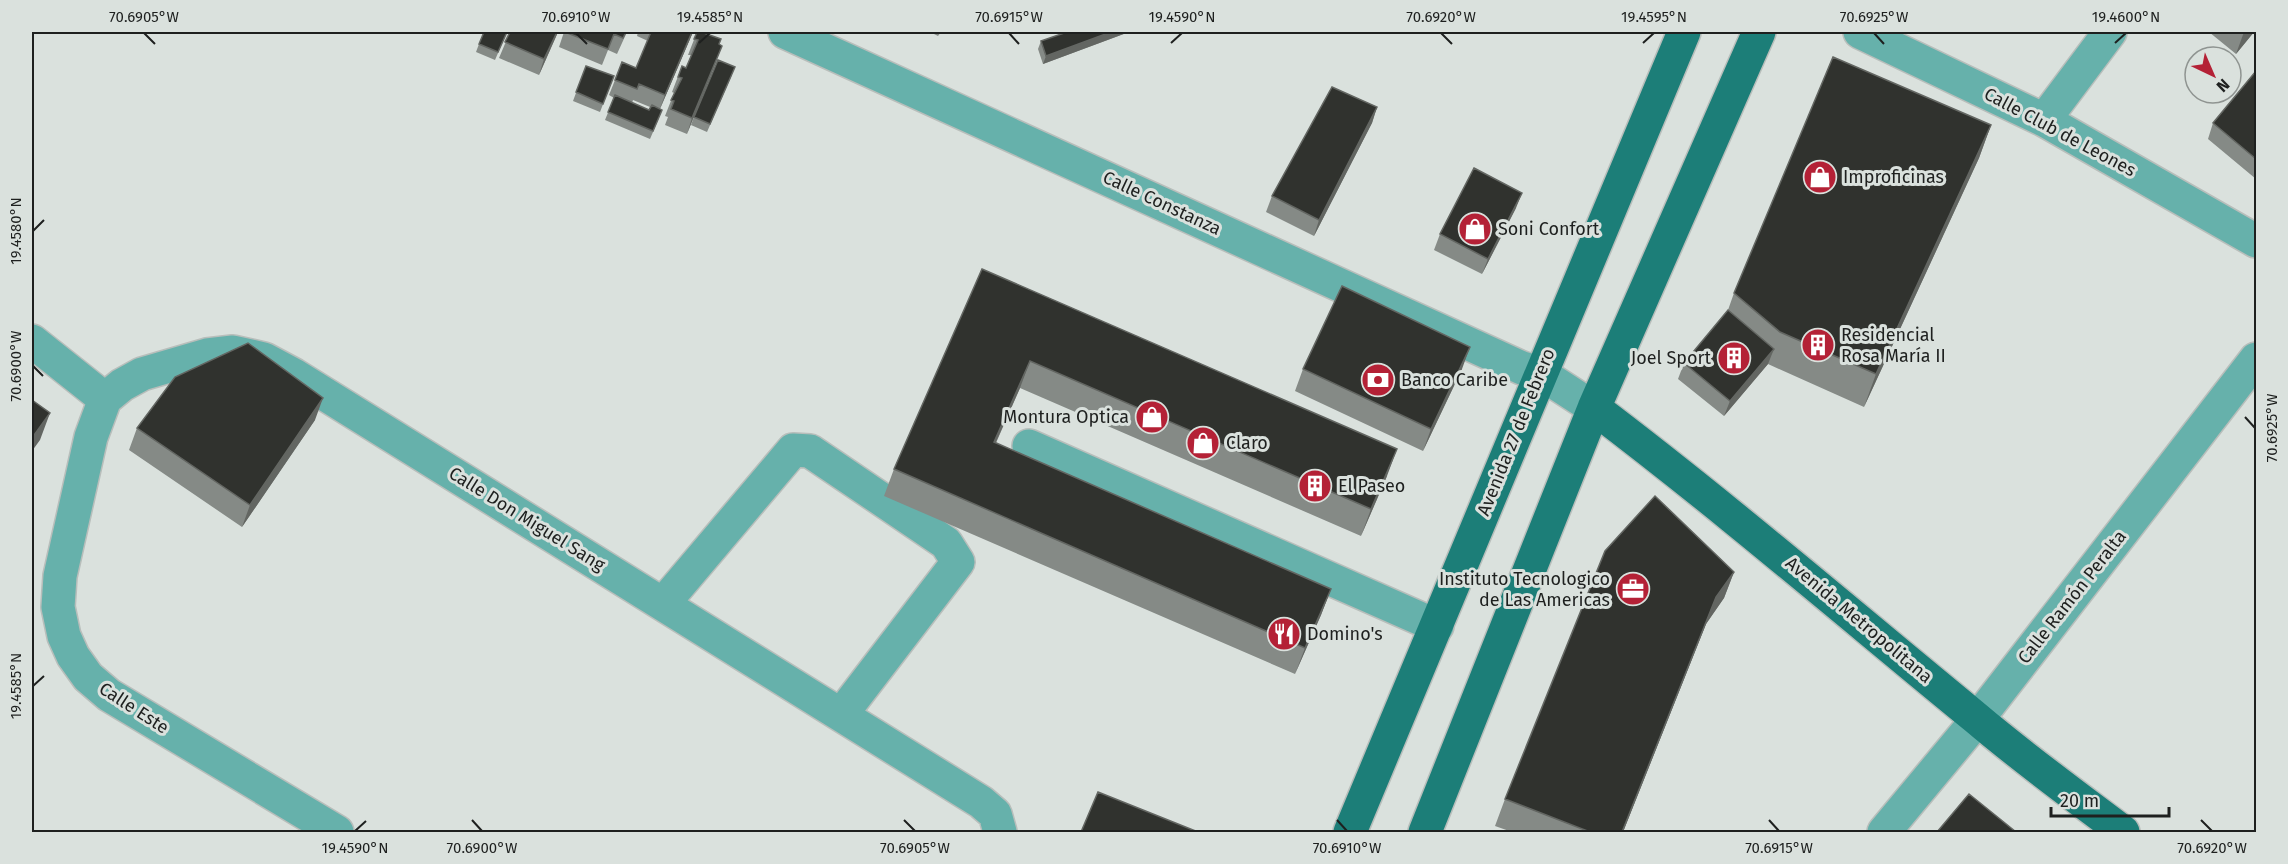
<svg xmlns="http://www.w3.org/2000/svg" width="2288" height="864" font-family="'Fira Sans',sans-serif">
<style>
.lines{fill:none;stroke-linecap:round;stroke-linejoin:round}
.minor-casing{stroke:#b8bebb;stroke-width:36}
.major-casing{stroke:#b8bebb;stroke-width:36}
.minor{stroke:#66b1ab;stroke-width:33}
.major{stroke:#1c7e78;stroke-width:33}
.wall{fill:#858a86;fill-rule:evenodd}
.shaded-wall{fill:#636662}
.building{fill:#30322e;stroke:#636662;stroke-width:1.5}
.ticks{fill:none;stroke:#1e201f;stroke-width:2}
.labels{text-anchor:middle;stroke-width:6;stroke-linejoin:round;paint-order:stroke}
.street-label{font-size:18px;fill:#1e201f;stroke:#dae1dd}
.poi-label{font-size:18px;fill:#1e201f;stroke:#dae1dd;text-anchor:start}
.neatline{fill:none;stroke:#1e201f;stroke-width:2}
.ticks-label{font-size:15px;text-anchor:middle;fill:#1e201f}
</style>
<rect width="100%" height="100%" fill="#dae1dd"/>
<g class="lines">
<g class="minor-casing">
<path id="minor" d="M785,32L1522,368L1540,373L1594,408
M1860,32L2044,120L2256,241
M2044,120L2110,32
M32,341L105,399
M1029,446L1437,626
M663,604L793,450L810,451L946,543L958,562L841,715
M337,832L109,695L88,677L73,656L64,636L58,607L60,576L91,437L105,399L122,385L142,374L207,355L233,352L264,359L294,375L981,802L995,814L1000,832
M1884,832L1977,720L2256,359"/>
</g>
<g class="major-casing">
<path id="major" d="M1594,408C1725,507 1849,614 1976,718C2023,758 2074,795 2123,832
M1350,832L1684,32
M1425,832L1594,408L1759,32"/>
</g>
<use href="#minor" class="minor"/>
<use href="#major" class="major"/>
</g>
<path class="wall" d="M507,32L495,60L476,52L479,44L487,33Z
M510,32H558L539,75L499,58Z
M564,32H627L617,54L608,50L602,65L559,47Z
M638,32H693L660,109L659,118L650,139L605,120L614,98L609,95L615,80L636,68L648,41L637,36ZM633,100L650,107L649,110L632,103Z
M697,32L719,44L716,61L687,134L665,125L668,117L665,116L674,93L672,92L682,66L686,68L691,55H688Z
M930,32H941L938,36Z
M1067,32H1129L1043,64L1038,49L1041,41Z
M2209,32H2254L2236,54Z
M586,66L614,76L600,112L573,101Z
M2256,71V179L2208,139L2213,123Z
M732,75L707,132L691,125L694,117Z
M1377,107L1372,123L1314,236L1266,212L1272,196Z
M1991,125L1979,158L1864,407L1768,364L1724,416L1678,379L1684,363L1728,310L1734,293Z
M1516,208L1482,274L1434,250L1440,234Z
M982,269L1387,476L1361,536L1020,388L996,443L1331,589L1321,615L1295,674L884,496L894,469Z
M1303,369H1462L1423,451L1295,391Z
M315,420L242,527L129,450L137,428Z
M1734,572L1724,598L1706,624L1623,832H1512L1495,826L1505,799Z"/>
<path class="shaded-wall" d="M557,32H558L539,75L544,59Z
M692,32H693L659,111L665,95Z
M1111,32H1129L1043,64L1046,56Z
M2244,32H2254L2236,54Z
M722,46L716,61L687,134L692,118Z
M1377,107L1372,123L1314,236L1319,220Z
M1991,125L1979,158L1864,407L1876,374Z
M1522,193L1516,208L1482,274L1488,259Z
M1470,347L1462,369L1423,451L1431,429Z
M1774,349L1768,364L1724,416L1730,401Z
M1030,361L1020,388L984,469L994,442Z
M323,398L315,420L242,527L250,505Z
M50,413L40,440L32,451V438Z
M1397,449L1387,476L1361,536L1371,509Z
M1734,572L1724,598L1706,624L1623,832H1622L1716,597Z
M1331,589L1321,615L1295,674L1305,648Z"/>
<path class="building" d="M484,32H507L498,52L479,44Z
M510,32H557L544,59L505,42Z
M565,32H626L623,38L614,34L608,49Z
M651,32H692L665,95L639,84L637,89L615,80L622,62L636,68Z
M697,32H701L721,39L719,44L722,46L692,118L671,109L674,101L671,100L682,78L678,77L682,66L686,68L698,40L694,39Z
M1067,32H1111L1046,56L1041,41Z
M1833,57L1991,125L1876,374L1780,332L1734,293Z
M718,60L735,67L710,124L694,117Z
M586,66L614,76L603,104L576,92Z
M2256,71V159L2213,123Z
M1332,87L1377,107L1319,220L1272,196Z
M615,95L649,110L652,105L662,110L653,131L608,112Z
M1474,168L1522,193L1488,259L1440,234Z
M982,269L1397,449L1371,509L1030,361L994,442L1331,589L1305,648L894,469Z
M1342,286L1470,347L1431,429L1303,369Z
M1728,310L1774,349L1730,401L1684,363Z
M248,343L323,398L250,505L137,428L175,377Z
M32,400L50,413L32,438Z
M1655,496L1734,572L1716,597L1622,832H1590L1505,799L1605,551Z
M1098,792L1198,832H1081Z
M1969,794L2016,832H1937Z"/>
<path class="ticks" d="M144,33L155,44M576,33L587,44M1009,33L1019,44M1441,33L1452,44M1874,33L1884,44M699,43L710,33M1171,43L1182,33M1643,43L1654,33M2115,43L2126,33M33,231L44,220M33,366L43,376M2245,417L2255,428M33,686L44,676M472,820L482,831M904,820L915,831M1337,820L1347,831M1769,820L1779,831M2201,820L2212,831M355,831L366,821"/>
<defs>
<g id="shop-disc" transform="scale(1.725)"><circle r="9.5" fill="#b42136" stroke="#dae1dd"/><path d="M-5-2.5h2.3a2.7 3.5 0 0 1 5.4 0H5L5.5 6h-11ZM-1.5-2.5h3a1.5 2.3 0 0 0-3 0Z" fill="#fff"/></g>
<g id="building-disc" transform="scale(1.725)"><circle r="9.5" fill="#b42136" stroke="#dae1dd"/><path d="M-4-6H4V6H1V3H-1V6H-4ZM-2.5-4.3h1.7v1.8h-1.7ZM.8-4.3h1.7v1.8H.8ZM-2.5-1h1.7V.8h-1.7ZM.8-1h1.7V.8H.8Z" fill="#fff"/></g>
<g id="bank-disc" transform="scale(1.725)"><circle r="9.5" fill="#b42136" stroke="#dae1dd"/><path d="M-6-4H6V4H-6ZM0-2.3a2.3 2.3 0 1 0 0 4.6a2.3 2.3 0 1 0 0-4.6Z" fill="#fff"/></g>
<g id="office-disc" transform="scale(1.725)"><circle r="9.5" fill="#b42136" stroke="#dae1dd"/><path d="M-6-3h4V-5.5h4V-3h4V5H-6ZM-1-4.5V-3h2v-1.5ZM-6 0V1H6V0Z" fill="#fff"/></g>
<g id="restaurant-disc" transform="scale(1.725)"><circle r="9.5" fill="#b42136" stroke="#dae1dd"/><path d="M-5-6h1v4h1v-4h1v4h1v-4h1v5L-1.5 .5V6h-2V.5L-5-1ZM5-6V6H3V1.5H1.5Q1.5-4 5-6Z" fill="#fff"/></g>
</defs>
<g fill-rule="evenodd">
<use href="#shop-disc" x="1820" y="177"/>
<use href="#shop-disc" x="1475" y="229"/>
<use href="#building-disc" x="1818" y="345"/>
<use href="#building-disc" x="1734" y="358"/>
<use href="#bank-disc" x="1378" y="380"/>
<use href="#shop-disc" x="1152" y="417"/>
<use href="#shop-disc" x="1203" y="443"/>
<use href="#building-disc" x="1315" y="486"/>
<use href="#office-disc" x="1633" y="589"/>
<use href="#restaurant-disc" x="1284" y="634"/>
</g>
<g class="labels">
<g class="street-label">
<text transform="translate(2060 132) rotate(28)" y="6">Calle Club de Leones</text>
<text transform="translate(1162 203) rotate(25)" y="6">Calle Constanza</text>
<text transform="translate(1516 432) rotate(-68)" y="6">Avenida 27 de Febrero</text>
<text transform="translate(527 519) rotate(32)" y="6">Calle Don Miguel Sang</text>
<text transform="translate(2072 597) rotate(-52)" y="6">Calle Ramón Peralta</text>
<text transform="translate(1859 620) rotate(40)" y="6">Avenida Metropolitana</text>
<text transform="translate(134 708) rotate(33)" y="6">Calle Este</text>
</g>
<g class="poi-label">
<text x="1843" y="183">Improficinas</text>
<text x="1498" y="235">Soni Confort</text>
<text x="1841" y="341">Residencial<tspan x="1841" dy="21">Rosa María II</tspan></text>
<text x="1711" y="364" text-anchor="end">Joel Sport</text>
<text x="1401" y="386">Banco Caribe</text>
<text x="1129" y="423" text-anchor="end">Montura Optica</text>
<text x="1226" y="449">Claro</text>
<text x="1338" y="492">El Paseo</text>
<text x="1610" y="585" text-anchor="end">Instituto Tecnologico<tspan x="1610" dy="21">de Las Americas</tspan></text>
<text x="1307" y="640">Domino's</text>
</g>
</g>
<rect width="2288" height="864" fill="none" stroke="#dae1dd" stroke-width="66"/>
<g transform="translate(2213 75) rotate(136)"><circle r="28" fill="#dae1dd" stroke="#8f9491" stroke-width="1.5"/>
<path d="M0-4.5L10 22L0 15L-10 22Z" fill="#b42136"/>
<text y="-9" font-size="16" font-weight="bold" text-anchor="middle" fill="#1e201f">N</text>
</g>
<path d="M2051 807v9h118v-9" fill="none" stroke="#1e201f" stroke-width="3"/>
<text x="2060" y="807" font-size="18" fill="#1e201f" stroke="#dae1dd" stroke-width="4.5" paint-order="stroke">20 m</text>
<rect x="33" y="33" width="2222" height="798" class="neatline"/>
<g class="ticks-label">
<text x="144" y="22">70.6905°W</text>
<text x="576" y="22">70.6910°W</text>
<text x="710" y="22">19.4585°N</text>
<text x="1009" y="22">70.6915°W</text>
<text x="1182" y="22">19.4590°N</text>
<text x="1441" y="22">70.6920°W</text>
<text x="1654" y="22">19.4595°N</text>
<text x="1874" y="22">70.6925°W</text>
<text x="2126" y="22">19.4600°N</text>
<text transform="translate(16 231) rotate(-90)" y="5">19.4580°N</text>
<text transform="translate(16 366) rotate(-90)" y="5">70.6900°W</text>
<text transform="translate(2272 428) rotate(-90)" y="5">70.6925°W</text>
<text transform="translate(16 686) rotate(-90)" y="5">19.4585°N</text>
<text x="355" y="853">19.4590°N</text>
<text x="482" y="853">70.6900°W</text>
<text x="915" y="853">70.6905°W</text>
<text x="1347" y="853">70.6910°W</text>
<text x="1779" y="853">70.6915°W</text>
<text x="2212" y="853">70.6920°W</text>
</g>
</svg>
